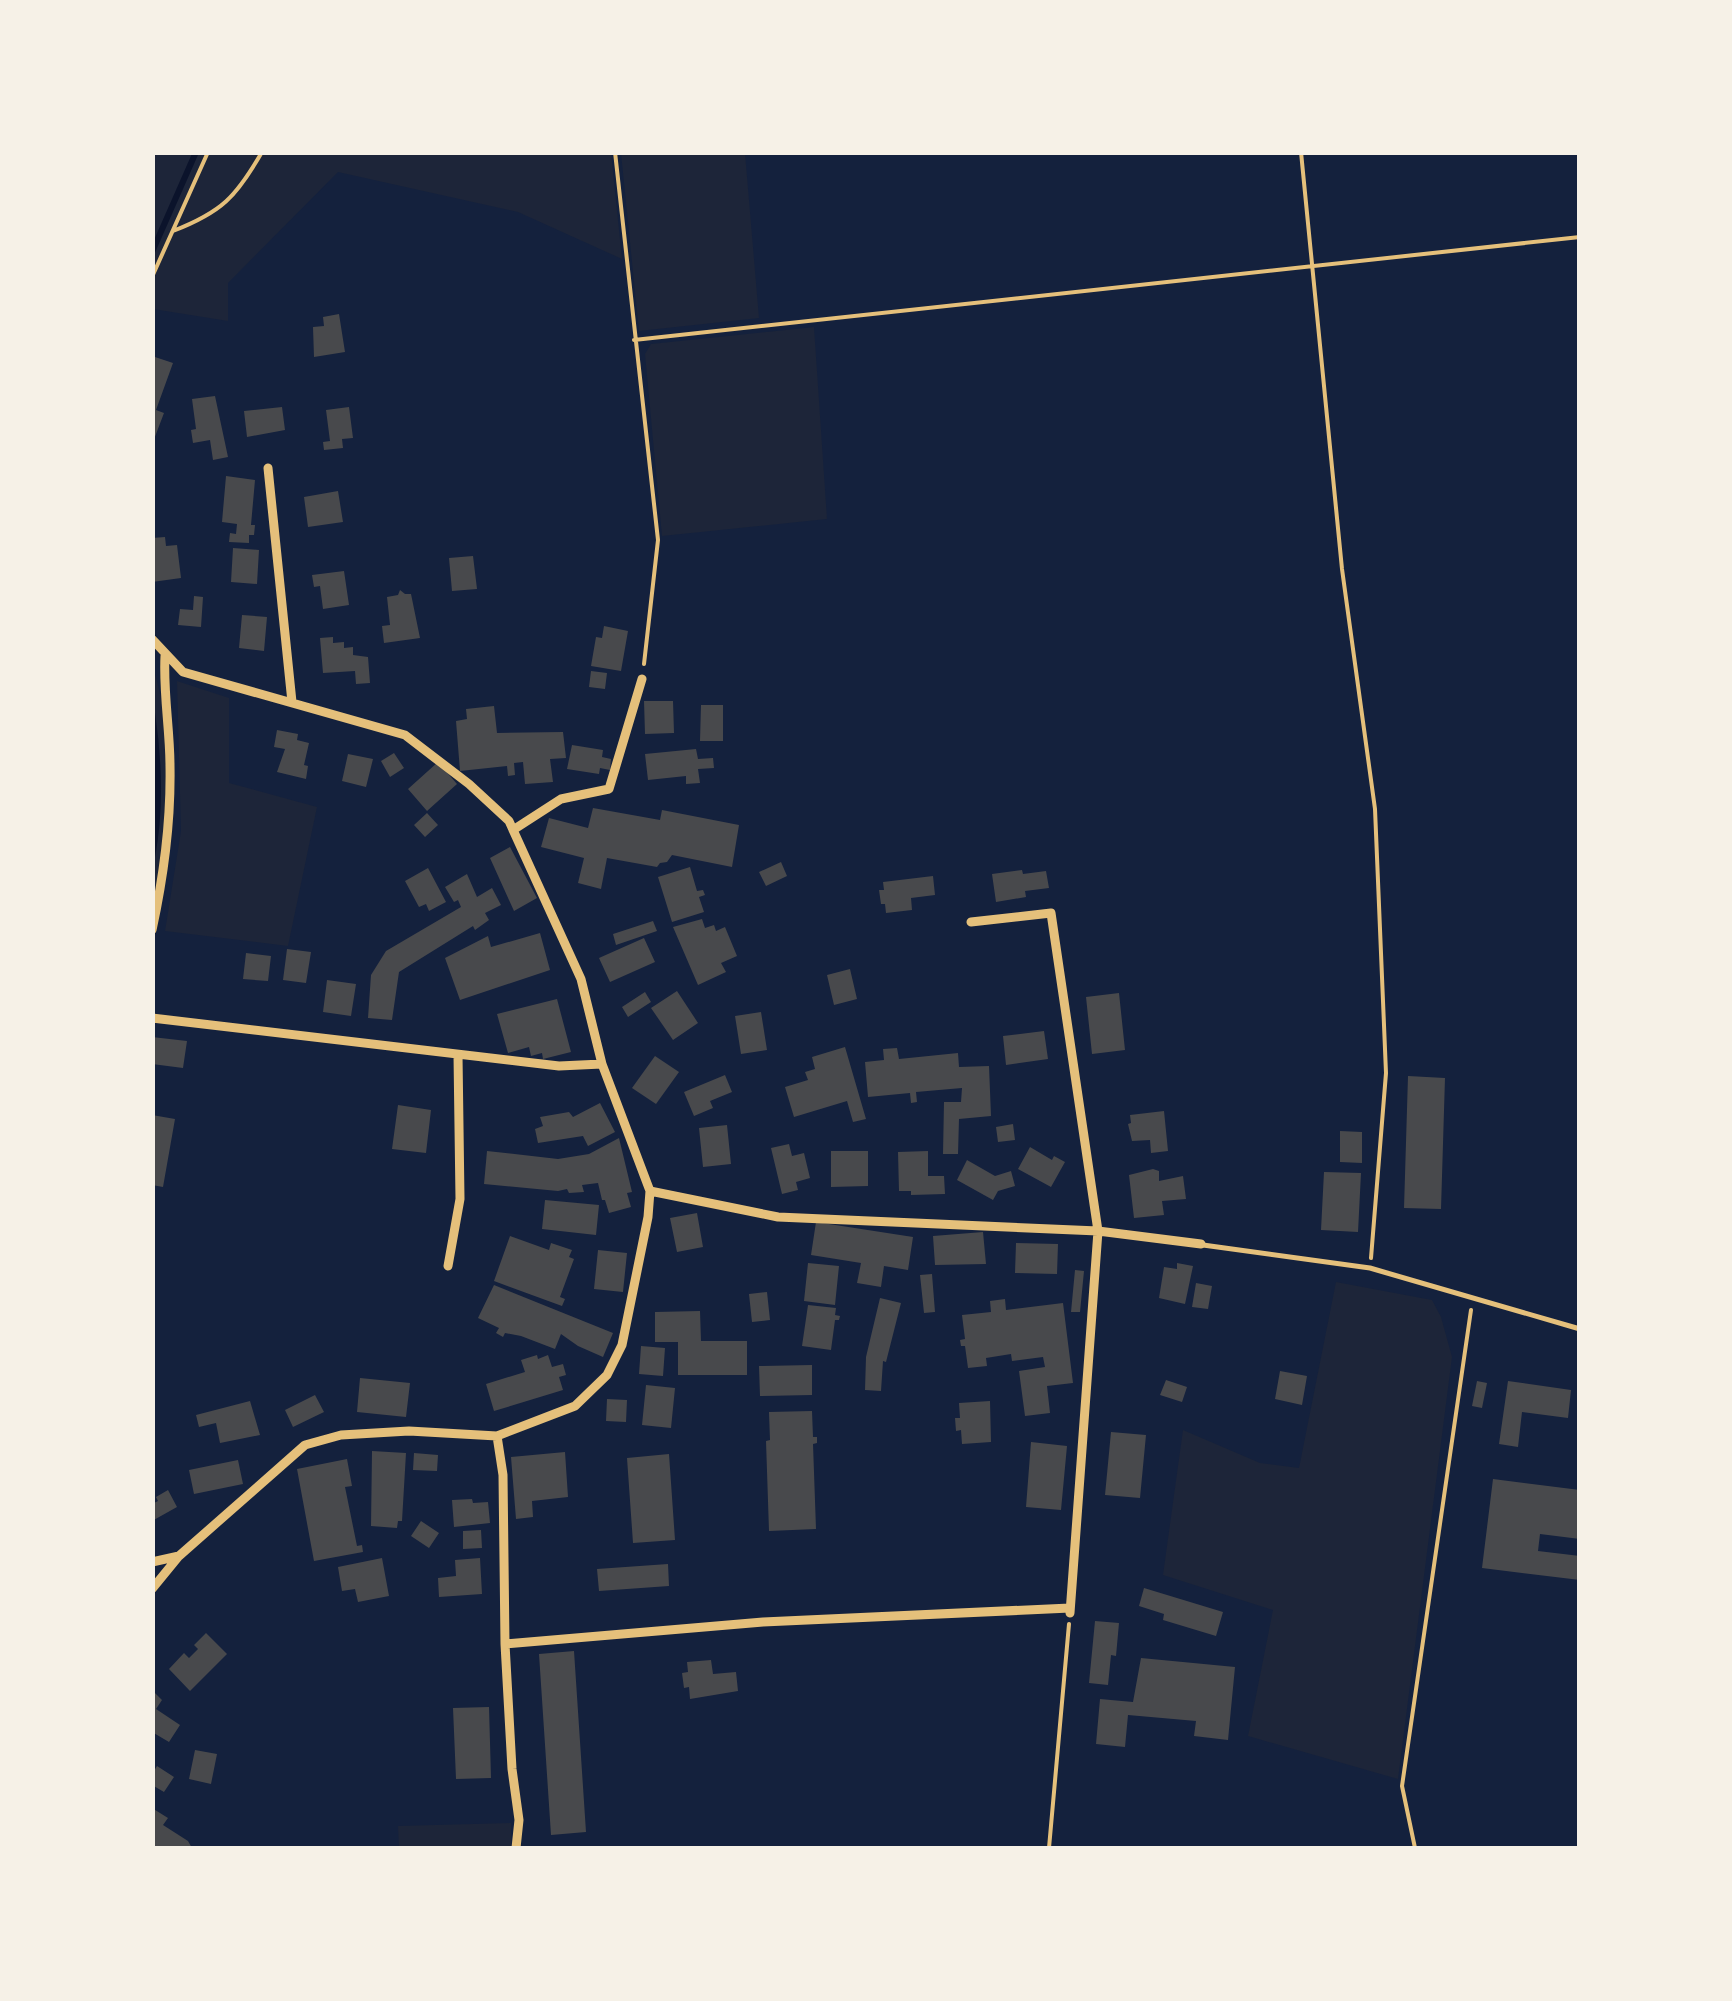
<svg xmlns="http://www.w3.org/2000/svg" width="1732" height="2001" font-family="'Varela Round',sans-serif">
<style>
.green{fill:#1d2539}
.lines{fill:none;stroke-linecap:round;stroke-linejoin:round}
.stream{stroke:#0b132b;stroke-width:6}
.building{fill:#48494c}
.path{stroke:#e5c07b;stroke-width:4}
.service{stroke:#e5c07b;stroke-width:5}
.minor{stroke:#e5c07b;stroke-width:9}
</style>
<rect width="100%" height="100%" fill="#14213d"/>
<path class="green" d="M152,153H611L622,259L518,212L338,172L228,283V321L153,309Z
M621,153H745L759,318L639,331Z
M814,327L827,519L662,536L645,354L651,344Z
M153,668C179,748 167,835 153,916Z
M177,681L229,698V783L317,807L288,946L165,931L181,831Z
M1336,1282L1432,1300L1441,1317L1452,1357L1398,1779L1248,1736L1273,1610L1163,1575L1183,1430L1260,1463L1299,1468Z
M511,1823V1848H399L398,1826Z"/>
<g class="lines">
<path class="stream" d="M152,252L196,152
M152,713C159,760 161,810 152,857"/>
</g>
<path class="building" d="M339,314L345,352L314,357L313,327L324,326L323,317Z
M152,356L173,363L156,410L164,413L153,442Z
M215,396L228,457L213,460L210,440L193,443L191,430L196,429L192,399Z
M282,407L285,430L247,437L244,411Z
M349,407L353,438L342,439L343,448L324,450L323,442L330,441L326,410Z
M226,476L255,480L251,525H255L254,535H249V543L229,542L230,533L236,534L237,524L222,522Z
M338,491L343,522L308,527L304,497Z
M165,537L166,546L177,545L181,578L152,582V538Z
M233,548L259,550L257,584L231,582Z
M473,556L477,589L452,591L449,558Z
M344,571L349,605L323,609L320,586L314,587L312,575Z
M400,590L405,594H411L420,638L384,643L382,626L390,625L387,597L398,595Z
M194,596L203,597L201,627L178,625L180,609L193,610Z
M242,615L267,617L264,651L239,648Z
M604,626L628,631L621,671L591,666L596,637L602,638Z
M333,637V643L344,642V648L353,647V655L368,657L370,683L356,684L355,671L323,673L320,638Z
M591,671L607,673L605,689L589,687Z
M644,701H673L674,733L645,734Z
M701,705H723V741H700Z
M494,706L497,733L563,732L566,758L550,759L553,782L525,784L523,762L514,763L515,775L508,776L507,766L460,771L456,721L467,719L466,709Z
M277,730L298,734L297,740L309,743L304,765L308,766L306,779L277,772L285,749L274,747Z
M572,745L603,750L602,757L611,759L610,770L600,768L599,774L567,769Z
M696,749L698,759L713,758L714,768L698,769L700,783L686,784V776L648,780L645,754Z
M394,753L404,768L390,777L381,761Z
M348,754L373,759L366,787L342,781Z
M438,762L457,784L427,811L408,789Z
M593,808L660,820L662,810L739,825L732,867L672,855L667,862L660,863L657,867L607,858L601,889L578,883L584,858L541,847L549,818L588,828Z
M427,813L438,825L425,837L414,825Z
M510,847L537,898L514,911L490,858Z
M781,862L787,876L766,886L759,872Z
M690,867L697,891L703,890L705,895L699,897L704,912L672,922L658,877Z
M428,868L446,902L429,911L426,904L419,907L405,881Z
M1022,870L1023,874L1046,871L1049,888L1025,891L1026,897L996,902L992,874Z
M467,874L477,897L492,888L501,905L485,913L489,920L475,930L473,926L399,972L392,1020L368,1018L371,975L386,951L461,907L458,900L454,902L445,887Z
M933,876L935,895L911,898L912,910L886,913L885,904H881L879,890H884L883,882Z
M702,919L705,928L714,925L716,931L725,927L737,956L721,963L726,972L698,985L673,927Z
M653,921L657,931L616,945L613,934Z
M540,933L550,970L460,1000L445,958L488,936L491,947Z
M644,938L655,962L610,982L599,958Z
M287,949L311,952L306,983L283,980Z
M246,953L271,956L268,981L243,979Z
M850,969L857,999L834,1005L827,975Z
M327,980L356,984L351,1016L323,1012Z
M677,991L698,1023L673,1040L651,1008Z
M645,992L651,1002L628,1017L622,1007Z
M1119,993L1125,1050L1092,1054L1086,997Z
M557,999L571,1052L543,1059L542,1053L531,1056L529,1047L508,1053L497,1014Z
M761,1012L767,1050L741,1054L735,1016Z
M1044,1031L1048,1059L1006,1065L1003,1036Z
M152,1037L187,1041L183,1068L152,1064Z
M845,1047L866,1119L853,1122L847,1101L794,1117L785,1087L808,1080L805,1072L815,1069L812,1057Z
M897,1048L899,1059L958,1053L959,1067L989,1066L991,1116L959,1119L958,1154H943L944,1102H961L962,1088L916,1092L917,1102L911,1103L910,1093L868,1097L865,1062L884,1060L883,1049Z
M655,1056L679,1072L656,1104L632,1088Z
M725,1075L732,1092L710,1101L713,1108L694,1116L684,1092Z
M1408,1076L1445,1078L1441,1209L1404,1208Z
M600,1103L615,1132L588,1146L583,1136L538,1143L535,1129L543,1126L540,1117L569,1112L573,1117Z
M398,1105L431,1110L426,1153L392,1149Z
M1164,1111L1168,1151L1151,1153L1150,1140L1132,1141L1128,1124L1131,1123L1130,1115Z
M152,1115L175,1119L163,1187L152,1185Z
M1013,1124L1015,1140L998,1142L996,1127Z
M727,1125L731,1164L703,1167L699,1128Z
M1340,1131L1362,1132V1163L1340,1162Z
M619,1138L632,1192L627,1193L631,1207L609,1213L605,1200H602L598,1183L582,1185L584,1192L569,1193L567,1189L558,1191L484,1184L487,1151L558,1159L589,1154Z
M789,1144L792,1156L804,1153L810,1178L796,1182L798,1190L782,1194L771,1148Z
M1030,1147L1052,1160L1054,1156L1065,1162L1051,1187L1018,1169Z
M831,1151H868V1186L831,1187Z
M928,1151V1176H944L945,1194L911,1195V1191H899L898,1152Z
M967,1160L995,1176L1011,1171L1015,1186L998,1191L993,1200L957,1180Z
M1153,1169L1159,1171V1181L1183,1176L1186,1199L1162,1201L1164,1215L1134,1218L1129,1175Z
M1324,1172L1361,1173L1358,1232L1321,1230Z
M545,1200L599,1205L596,1235L542,1229Z
M697,1213L703,1247L677,1252L670,1218Z
M816,1222L913,1237L908,1270L884,1266L881,1287L857,1283L861,1263L811,1255Z
M983,1232L986,1264L935,1265L933,1236Z
M510,1236L549,1250L551,1243L572,1250L569,1257L574,1259L560,1297L565,1299L562,1306L494,1281Z
M1016,1243L1058,1244L1057,1274L1015,1273Z
M598,1250L627,1253L623,1292L594,1289Z
M808,1263L839,1266L835,1305L804,1301Z
M1177,1263L1193,1266L1185,1304L1159,1298L1164,1267L1177,1269Z
M1075,1270L1084,1271L1080,1312H1071Z
M932,1274L935,1312L924,1313L920,1275Z
M1196,1283L1212,1286L1208,1309L1192,1307Z
M494,1285L613,1333L603,1357L578,1346L561,1334L555,1349L521,1336L505,1333L503,1337L496,1333L499,1328L478,1318Z
M767,1292L770,1320L752,1322L749,1294Z
M880,1298L901,1303L886,1362L883,1361L881,1391L865,1390L866,1357Z
M1005,1299L1006,1310L1063,1303L1073,1383L1047,1386L1050,1413L1025,1416L1019,1371L1045,1367L1043,1357L1012,1361L1011,1354L986,1358L987,1366L968,1368L965,1346H961L960,1340L965,1339L962,1315L991,1312L990,1301Z
M808,1305L836,1308L835,1315L840,1316L839,1320H835L831,1350L802,1346Z
M700,1311L701,1341H747V1375H678V1342H655V1312Z
M641,1346L665,1348L663,1376L639,1374Z
M537,1355L538,1359L548,1355L552,1367L563,1364L566,1375L559,1377L563,1390L494,1411L486,1384L525,1372L521,1360Z
M812,1365V1395L760,1396L759,1366Z
M1280,1371L1307,1376L1302,1405L1275,1399Z
M360,1378L410,1383L406,1417L357,1412Z
M1166,1380L1187,1387L1182,1402L1160,1395Z
M1477,1381L1487,1383L1482,1408L1472,1406Z
M1508,1381L1571,1390L1568,1418L1522,1412L1518,1447L1499,1444Z
M646,1385L675,1388L671,1428L642,1425Z
M315,1395L324,1412L293,1427L285,1410Z
M607,1399L627,1400L626,1422L606,1421Z
M250,1401L260,1435L220,1443L216,1423L199,1427L196,1415Z
M990,1401L991,1442L962,1444L961,1430L956,1431L955,1418H960L959,1403Z
M812,1411L813,1437H817V1443L813,1444L816,1529L769,1531L766,1441L770,1440L769,1412Z
M1111,1432L1146,1435L1140,1498L1105,1495Z
M1031,1442L1067,1446L1061,1510L1026,1507Z
M372,1451L406,1453L402,1521H398L397,1528L371,1526Z
M565,1452L568,1497L532,1501L533,1517L516,1519L511,1457Z
M414,1453L438,1455L437,1471L413,1470Z
M669,1454L675,1540L633,1543L627,1458Z
M347,1459L352,1486L345,1487L357,1546L362,1545L363,1552L314,1561L297,1469Z
M238,1460L243,1484L194,1494L189,1470Z
M1493,1479L1580,1490V1539L1540,1534L1538,1551L1580,1556V1580L1482,1568Z
M168,1490L177,1507L152,1521V1504L158,1501L156,1497Z
M472,1499L473,1503L488,1502L490,1523L454,1527L452,1500Z
M421,1521L439,1533L429,1548L411,1536Z
M481,1530L482,1548L463,1549V1531Z
M382,1558L389,1596L358,1602L355,1589L342,1591L338,1567Z
M480,1558L482,1594L439,1597L438,1578L456,1576L455,1560Z
M668,1564L669,1586L599,1591L597,1569Z
M1144,1588L1223,1612L1216,1636L1163,1620L1164,1614L1139,1606Z
M1095,1621L1119,1623L1116,1656L1111,1655L1108,1685L1089,1683Z
M206,1633L227,1654L190,1691L169,1669L184,1653L189,1658L198,1649L194,1645Z
M574,1651L586,1832L551,1835L539,1654Z
M1141,1658L1235,1667L1228,1740L1194,1736L1196,1721L1128,1715L1125,1747L1096,1744L1100,1699L1133,1702Z
M711,1660L713,1674L736,1672L738,1691L690,1699L689,1687L684,1688L682,1673L688,1672L687,1662Z
M152,1690L162,1700L156,1709L180,1725L169,1742L152,1732Z
M489,1707L491,1778L456,1779L453,1708Z
M195,1750L217,1754L211,1784L189,1779Z
M157,1766L174,1777L164,1792L152,1785V1774Z
M152,1808L168,1818L163,1825L188,1841L192,1848H152Z"/>
<g class="lines">
<path class="path" d="M615,152L658,540L644,664
M1301,152L1342,569L1375,809L1386,1073L1371,1258
M173,231C222,212 236,197 262,152
M152,277L208,152
M634,340L1580,237
M1049,1848L1069,1624
M1415,1848L1402,1786L1471,1310"/>
<path class="service" d="M1203,1245L1370,1268L1580,1329"/>
<path class="minor" d="M268,468L292,702
M152,639L183,672L405,735L469,784L509,821L581,979L602,1064L650,1191L648,1217L622,1345L607,1375L575,1406L497,1436L409,1431L341,1435L305,1445L179,1556L152,1589
M513,830L561,799L609,789L642,679
M971,922L1051,913L1098,1231L1070,1613
M152,930C164,875 171,821 170,766C170,729 163,693 165,656
M152,1018L559,1066L602,1064
M650,1191L778,1217L1098,1231L1201,1244
M448,1266L460,1199L458,1055
M497,1436L503,1475L505,1644L512,1769L519,1820L516,1848
M152,1562L179,1556
M505,1644L763,1622L1070,1608"/>
</g>
<rect width="1732" height="2001" fill="none" stroke="#f6f1e7" stroke-width="310"/>
</svg>
